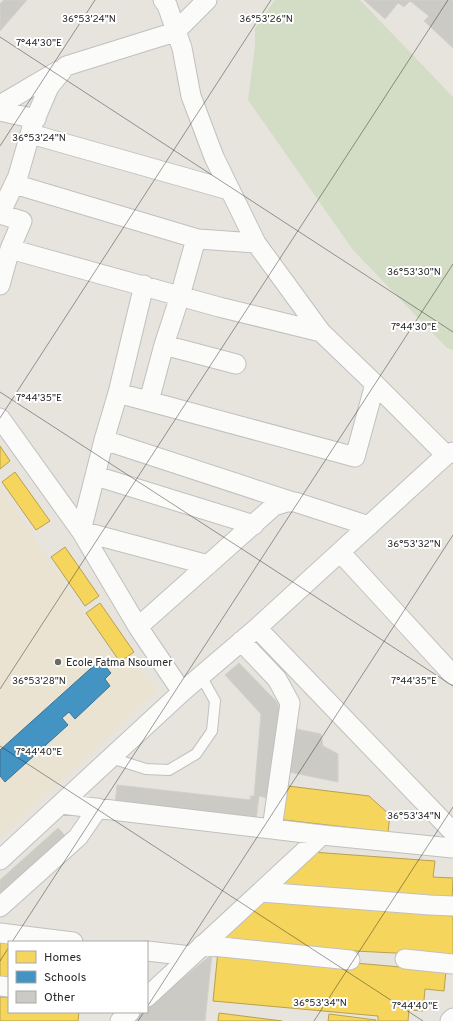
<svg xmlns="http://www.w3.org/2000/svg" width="453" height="1021" font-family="Overpass,sans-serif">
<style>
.education{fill:#ebe3d2}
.cemetery{fill:#d3dcc5}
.homes{fill:#f6d55c;stroke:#b8a14d}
.schools{fill:#4393c3;stroke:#3b7395}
.building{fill:#cccac5;stroke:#d2d0ca}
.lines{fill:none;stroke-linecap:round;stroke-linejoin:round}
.lane-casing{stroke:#c1c0c0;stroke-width:12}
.street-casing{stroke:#c1c0c0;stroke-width:21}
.lane{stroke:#fbfbfa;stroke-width:10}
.street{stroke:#fbfbfa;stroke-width:19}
.ticks{fill:none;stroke:#292929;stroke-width:1;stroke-opacity:0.45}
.poi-dot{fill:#6c6a68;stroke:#fff;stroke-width:1.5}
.labels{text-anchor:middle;stroke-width:4;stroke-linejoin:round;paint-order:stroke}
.poi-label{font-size:11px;fill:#292929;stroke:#fff;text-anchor:start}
.ticks-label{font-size:10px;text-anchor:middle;fill:#292929;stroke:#fff;stroke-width:4;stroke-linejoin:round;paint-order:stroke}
</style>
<rect width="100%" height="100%" fill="#e7e4de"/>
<path class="education" d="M0,487L38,543L119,666L130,657L158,690L0,838Z"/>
<path class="cemetery" d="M275,0H360L453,97V350L447,348L353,250L248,100L255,46V28Z"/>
<path class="homes" d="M0,446L10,461L0,469Z
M15,472L50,521L36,530L2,482Z
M65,547L99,596L85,606L51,557Z
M100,603L134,652L120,662L86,613Z
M280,785L369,796L390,815L388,832L276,819Z
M312,852L435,861L433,877L453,878L452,901L280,889V878Z
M265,899L453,916V956L218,944Z
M0,942H9V978L0,977Z
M218,951L446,971L444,991L425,989L423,1011L409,1010L408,1021H378V1016L213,1001Z
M0,997H9V1012H79L78,1021H0Z
M219,1013L282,1021H218Z
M329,1014L376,1020V1021H328Z"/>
<path class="schools" d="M100,660L111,673L105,679L110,686L75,719L69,712L62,718L68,725L5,782L0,776V750Z"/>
<path class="building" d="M4,0H27L0,31V4Z
M364,0H452L453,1V48L424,21L429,16L410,1L404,7L398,3L385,19Z
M239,663L277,702L282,717L273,799L259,796L256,820L115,804L117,785L251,800L250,796H254L261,714L225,675Z
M292,728L321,734L323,746L338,754V782L284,771Z
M58,828L69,840L0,903V880Z
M212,954L205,1021H131L142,1012H147V1008Z"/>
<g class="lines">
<g class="lane-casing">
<path id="lane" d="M111,758L146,769L169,770L196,754L212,731L215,701L201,676"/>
</g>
<g class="street-casing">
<path id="street" d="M163,0L167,5L182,48L191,96L214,157L256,243L321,332L375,384L446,455
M0,105L58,71
M0,111L36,119
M31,134L229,190
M14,184L198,239
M10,249L22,221L0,214L18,176L33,124L49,87L66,66L175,32L207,0
M0,285L10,249L219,307L321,332
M164,345L236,364
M118,393L144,285
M149,401L164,345L180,296L194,246L198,239L256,243
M0,418L81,531L138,627L182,692
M104,440L293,502
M96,476L254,525
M340,552L453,675
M208,565L81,531L104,440L118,393L355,457L375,384
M138,627L274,506L287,502H295L369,526
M257,628L453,832
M241,641L277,679L290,703L272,829
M61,804L322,835L453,848
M0,860L182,692L257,628L446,455L453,452
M261,892L430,905L453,906
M0,907L78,837L98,808
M0,933L73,942
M202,945L350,960
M147,951L191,956
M405,959L453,964
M0,986L9,987
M147,997L322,835
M120,1021L130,1012
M450,1021L453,1018"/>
</g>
<use href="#lane" class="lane"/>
<use href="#street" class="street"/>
</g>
<path class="ticks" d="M0,37L453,332M0,146L95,0M0,392L453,686M0,418L271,0M0,689L448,0M0,746L423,1021M12,942L453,264M0,961L9,947M147,1007L453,535M138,1021L144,1012M314,1021L453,807"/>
<circle class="poi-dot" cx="58" cy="662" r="4"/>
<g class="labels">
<g class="poi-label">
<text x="66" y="666">Ecole Fatma Nsoumer</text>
</g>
</g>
<g class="ticks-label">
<text x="89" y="22">36°53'24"N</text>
<text x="266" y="22">36°53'26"N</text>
<text x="39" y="46">7°44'30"E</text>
<text x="39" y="141">36°53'24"N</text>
<text x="414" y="275">36°53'30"N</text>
<text x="414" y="330">7°44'30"E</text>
<text x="39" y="401">7°44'35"E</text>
<text x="414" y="547">36°53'32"N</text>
<text x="414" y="684">7°44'35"E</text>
<text x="39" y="684">36°53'28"N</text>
<text x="39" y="755">7°44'40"E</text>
<text x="414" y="819">36°53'34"N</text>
<text x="320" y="1006">36°53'34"N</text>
<text x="415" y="1009">7°44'40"E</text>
</g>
<rect x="8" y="941" width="140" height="72" fill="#ffffff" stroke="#a9a9a9"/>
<rect x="16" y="951" width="20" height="12" fill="#f6d55c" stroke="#a9a9a9"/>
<text x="44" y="961" font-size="12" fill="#292929">Homes</text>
<rect x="16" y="971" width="20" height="12" fill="#4393c3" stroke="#a9a9a9"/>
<text x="44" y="981" font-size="12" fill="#292929">Schools</text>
<rect x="16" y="991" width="20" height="12" fill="#cccac5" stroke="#a9a9a9"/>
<text x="44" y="1001" font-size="12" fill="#292929">Other</text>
</svg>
